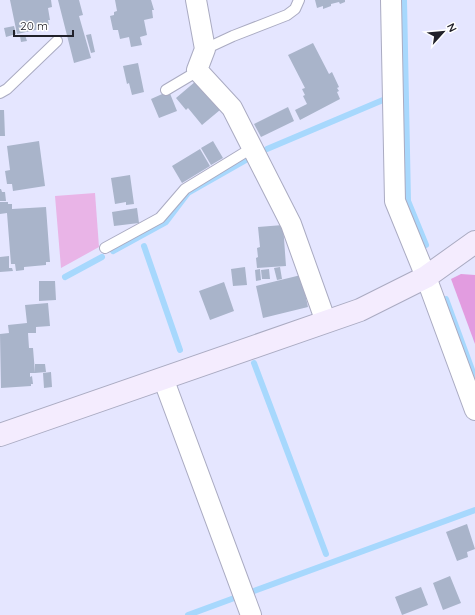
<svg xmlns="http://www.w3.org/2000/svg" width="475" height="615" font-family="Quicksand,sans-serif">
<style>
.green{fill:#e9b4e7}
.forest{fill:#e29ce0}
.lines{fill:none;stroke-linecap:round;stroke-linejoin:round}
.stream{stroke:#a7d8fd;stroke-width:6}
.building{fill:#a9b4ca}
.lane-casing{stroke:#aaabc2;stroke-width:12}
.street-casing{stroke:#aaabc2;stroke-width:22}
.secondary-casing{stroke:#aaabc2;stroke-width:24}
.lane{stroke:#fff;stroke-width:10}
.street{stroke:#fff;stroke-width:20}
.secondary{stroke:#f4ecfe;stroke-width:22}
</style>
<rect width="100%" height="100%" fill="#e5e6ff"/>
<path class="green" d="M95,193L99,247L61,268L55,196Z"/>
<path class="forest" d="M461,274L475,275V344L451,279Z"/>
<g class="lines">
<path class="stream" d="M404,0L408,201L426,245
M267,149L383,100
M144,246L180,350
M113,251L166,222L188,193L246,160
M65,277L102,257
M446,299L475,378
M254,363L326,554
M254,591L475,510
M188,615L237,597"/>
</g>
<path class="building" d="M10,0H51L52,7L48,8L50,20H48L49,25L40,27V29L17,34Z
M58,0H79L83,15L79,16L91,58L74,63Z
M115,0H151L154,10H152L153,18L144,20L147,35L140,37L142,45L131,47L129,37L120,39L118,30H113L110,16L114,15V12L117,11Z
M315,0H345V2L340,4L339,2L331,4V6L323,9V6L317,8Z
M14,26L16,34L6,37L4,28Z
M91,34L95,52L91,53L86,35Z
M25,35L27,41L21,42L20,36Z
M313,43L329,74L332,72L339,87L337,88L339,91L337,92L340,99L300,120L295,110L307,104L303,96L305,95L302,89L305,88L288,55Z
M138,63L144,92L132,95L129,83L127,84L123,66Z
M196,81L220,110L202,125L188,108L186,110L176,98Z
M169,91L177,111L159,118L151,99Z
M288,107L294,121L261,137L254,124Z
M0,110H4L5,136H0Z
M39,141L45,186L13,191L12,184H7L5,171L10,170L7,146Z
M213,141L223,158L211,165L201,148Z
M200,149L210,166L182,183L172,166Z
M130,175L134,204L126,205V202L115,204L111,178Z
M0,189H1L2,192H5L6,201H0Z
M0,202H8V204H12V209L46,207L50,262H46V265L24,267V270L16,271L15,264H11L7,213L0,214Z
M137,208L139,223L114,226L112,212Z
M283,225L286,266L257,268L256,258L258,257L257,248L260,247L258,227Z
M9,256V268H12L13,271L0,272V257Z
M245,267L247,285L233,286L231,269Z
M280,267L282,279L277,280L274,268Z
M260,269L261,280L256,281L255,270Z
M269,269L270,279H262L261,270Z
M301,275L308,307L263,318L256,286Z
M39,281H55L56,300L39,301Z
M224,282L234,311L210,320L199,291Z
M48,303L50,326L36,327V333H28L29,348H33L35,373H30V377L32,376L33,384H31V386L1,388L0,334L9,333L8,325L27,323L25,305Z
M35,364H45L46,372L35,373Z
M51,372L52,387L44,388L43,373Z
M467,524L475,549L467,552L468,557L457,561L446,532Z
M450,576L461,603L443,610L433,583Z
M421,587L428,605L402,615L395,597Z"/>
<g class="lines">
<g class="lane-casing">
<path id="lane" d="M205,49L233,36L287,15L295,9L299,0
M166,90L198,71
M0,93L7,89L57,41
M105,248L160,218L185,189L252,148"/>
</g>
<g class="street-casing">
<path id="street" d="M196,0L205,49L197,70L232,108L291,224L326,322
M391,0L395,201L426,277L475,410
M163,378L251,615"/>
</g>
<g class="secondary-casing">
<path id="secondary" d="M0,435L360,310L426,277L475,242"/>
</g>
<use href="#lane" class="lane"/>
<use href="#street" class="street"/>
<use href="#secondary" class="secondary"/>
</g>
<g transform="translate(443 32) rotate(63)" stroke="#ffffff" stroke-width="3" paint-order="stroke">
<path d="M0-3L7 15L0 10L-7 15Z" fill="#21212a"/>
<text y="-6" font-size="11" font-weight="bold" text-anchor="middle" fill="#21212a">N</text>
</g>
<path d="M14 30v6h59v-6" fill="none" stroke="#21212a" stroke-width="2"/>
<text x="20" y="30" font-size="12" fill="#21212a" stroke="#ffffff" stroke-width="3" paint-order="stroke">20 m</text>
</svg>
